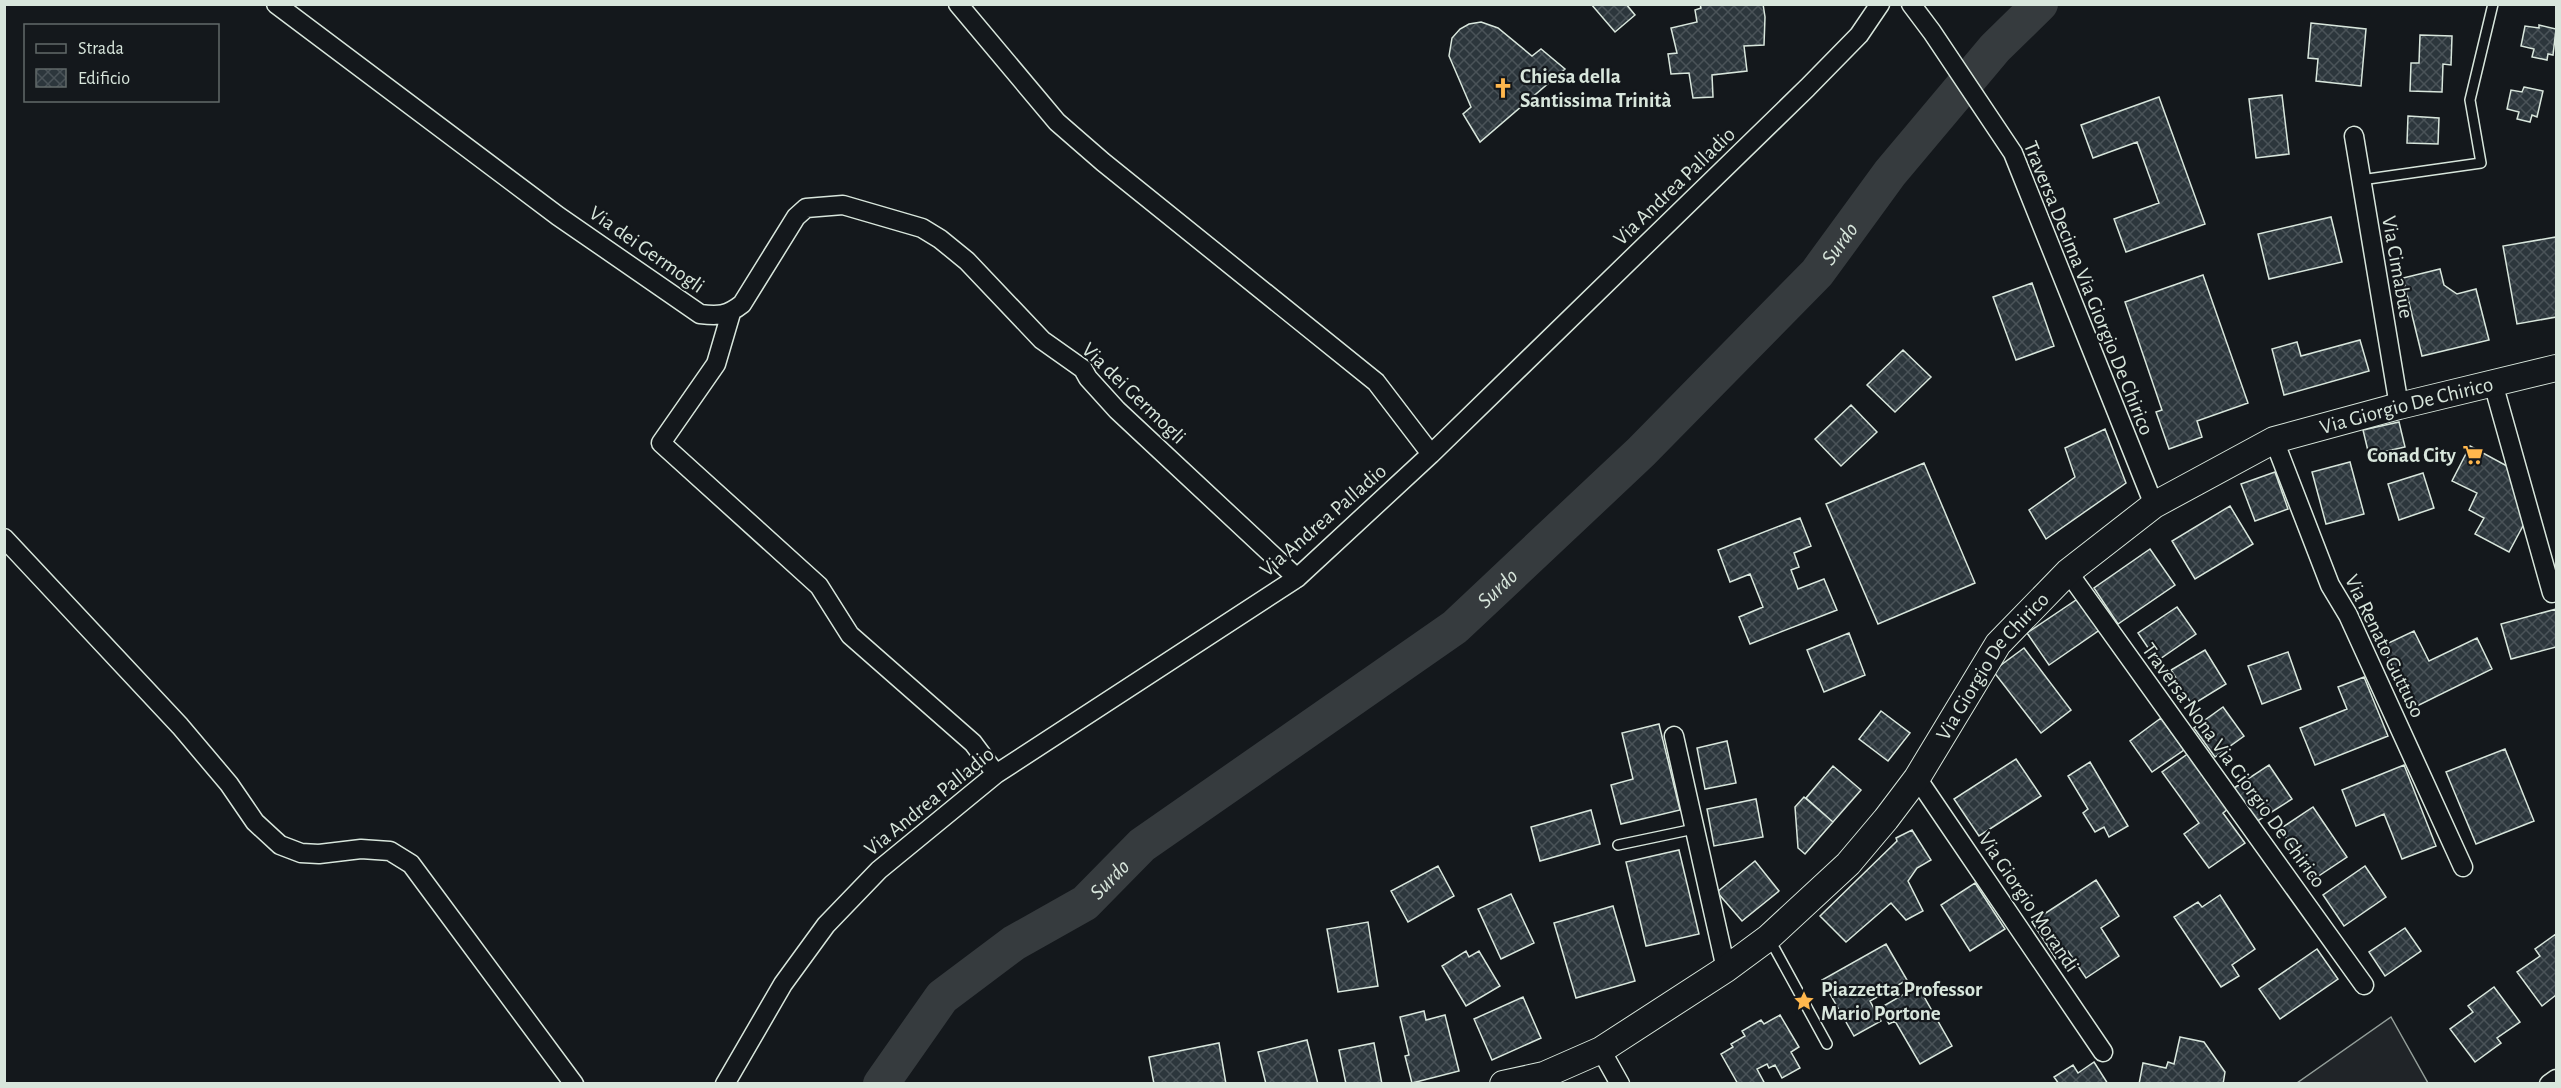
<svg xmlns="http://www.w3.org/2000/svg" width="2561" height="1088" font-family="'Alegreya Sans',sans-serif">
<style>
.grass{fill:#202428;stroke:#939e99;stroke-width:1.5}
.lines{fill:none;stroke-linecap:round;stroke-linejoin:round}
.river{stroke:#363b3e;stroke-width:36}
.building{fill:url(#building-cross-hatch);stroke:#d8e6dc;stroke-width:1.5}
.service-casing{stroke:#d8e6dc;stroke-width:12}
.minor-casing{stroke:#d8e6dc;stroke-width:21}
.secondary-casing{stroke:#d8e6dc;stroke-width:28}
.service{stroke:#14181c;stroke-width:9}
.minor{stroke:#14181c;stroke-width:18}
.secondary{stroke:#14181c;stroke-width:26}
.labels{text-anchor:middle;stroke-width:4.5;stroke-linejoin:round;paint-order:stroke}
.poi-label{font-size:21px;font-weight:bold;fill:#d8e6dc;stroke:#14181c;text-anchor:start}
.street-label{font-size:21px;fill:#d8e6dc;stroke:#14181c}
.water-label{font-size:22px;font-style:italic;fill:#d8e6dc;stroke:#14181c}
</style>
<defs>
<pattern id="building-cross-hatch" width="8" height="8" patternUnits="userSpaceOnUse" patternTransform="scale(1.5)"><rect width="8" height="8" fill="#2c363c"/><path d="M0 0l8 8M0 8l8-8" fill="none" stroke="#4a5358"/></pattern>
</defs>
<rect width="100%" height="100%" fill="#14181c"/>
<path class="grass" d="M2391,1017L2428,1083H2297Z"/>
<g class="lines">
<path class="river" id="s1" d="M881,1084L942,997L1014,943L1085,903L1142,845L1455,627L1641,452L1817,273L1890,173L1995,48L2040,4"/>
</g>
<path class="building" d="M1591,4H1626L1635,15L1615,32Z
M1700,4H1763L1765,17L1764,45L1744,46L1747,71L1712,75L1713,97L1693,98L1689,73L1671,74L1668,54L1677,53L1671,28L1697,22L1695,10L1701,8Z
M1481,22L1498,28L1532,56L1541,49L1565,69L1480,142L1463,114L1471,107L1449,56L1452,38L1460,29L1469,24Z
M2311,23L2366,29L2361,86L2316,81L2318,59L2308,58Z
M2539,25L2556,29L2553,55L2548,54L2547,60L2532,57L2534,49L2521,46L2525,26L2539,28Z
M2420,35L2452,36L2451,65L2443,64L2442,92L2410,91L2411,63H2419Z
M2524,87L2543,91L2537,117L2532,115L2530,122L2517,119L2519,112L2507,109L2511,90L2522,92Z
M2282,95L2289,154L2256,158L2249,99Z
M2159,97L2205,224L2126,252L2114,219L2159,203L2137,142L2093,158L2081,125Z
M2408,116L2439,118L2438,144L2407,143Z
M2331,217L2342,262L2269,279L2258,234Z
M2556,237V317L2517,324L2503,246Z
M2440,269L2444,285L2457,294L2476,289L2489,340L2422,356L2403,278Z
M2203,275L2248,403L2197,421L2202,437L2169,449L2156,412L2162,410L2125,302Z
M2032,283L2054,346L2016,360L1993,297Z
M2360,340L2369,371L2284,395L2272,349L2297,342L2301,356Z
M1903,350L1931,377L1895,412L1867,385Z
M1851,405L1877,432L1841,466L1815,439Z
M2399,422L2405,447L2369,455L2363,430Z
M2105,429L2126,483L2046,539L2029,510L2075,477L2065,448Z
M2470,446L2507,466L2524,524L2509,552L2475,534L2484,518L2469,510L2477,493L2452,481Z
M2350,462L2364,514L2326,524L2312,472Z
M1924,463L1975,583L1878,624L1826,504Z
M2275,472L2288,509L2255,521L2241,484Z
M2423,473L2434,508L2399,520L2388,484Z
M2230,506L2253,544L2195,579L2172,541Z
M1800,518L1811,546L1794,553L1799,567L1791,570L1798,589L1824,579L1837,610L1750,644L1739,617L1763,607L1750,574L1730,582L1718,550Z
M2150,549L2175,585L2118,624L2094,588Z
M2079,598L2101,629L2049,665L2027,633Z
M2177,607L2196,634L2157,661L2138,633Z
M2556,609V647L2511,659L2501,624Z
M2414,631L2429,661L2477,638L2492,669L2413,708L2382,646Z
M1849,633L1865,675L1824,692L1807,650Z
M2024,648L2071,710L2041,733L1993,671Z
M2205,650L2226,684L2192,705L2171,670Z
M2288,652L2301,689L2262,704L2248,666Z
M2364,677L2388,736L2315,765L2300,728L2347,709L2338,687Z
M2223,707L2244,736L2215,757L2194,728Z
M1881,711L1910,733L1888,761L1859,739Z
M2161,718L2184,750L2152,772L2130,741Z
M1659,724L1680,810L1621,824L1611,785L1633,779L1622,733Z
M1727,741L1736,783L1705,789L1697,748Z
M2505,749L2534,821L2476,844L2446,772Z
M2189,753L2229,808L2223,813L2245,843L2209,868L2184,834L2199,823L2162,772Z
M2016,759L2041,796L1979,836L1954,799Z
M2090,762L2128,826L2109,837L2104,827L2095,832L2083,813L2088,809L2068,776Z
M2269,765L2292,799L2256,822L2234,788Z
M2404,765L2436,846L2402,859L2384,814L2356,826L2342,790Z
M1833,766L1861,790L1833,822L1806,798Z
M1804,797L1833,822L1805,854L1798,848L1795,807Z
M1756,799L1763,837L1714,846L1707,809Z
M2313,807L2347,857L2314,879L2280,829Z
M1591,810L1600,844L1540,861L1531,827Z
M1912,830L1931,860L1917,868L1908,881L1923,911L1906,920L1891,903L1846,942L1820,916L1897,841L1896,838Z
M1679,850L1699,934L1646,946L1626,862Z
M1755,861L1779,891L1742,921L1717,892Z
M1438,866L1454,896L1408,922L1391,891Z
M2365,866L2386,897L2344,926L2323,895Z
M2096,880L2119,916L2101,928L2119,956L2086,978L2068,951L2056,959L2032,922Z
M1975,883L2005,929L1970,951L1941,905Z
M1511,894L1534,943L1501,959L1478,909Z
M2220,895L2255,949L2232,965L2239,976L2221,987L2174,917L2198,902L2202,907Z
M1613,906L1635,981L1576,998L1554,923Z
M1368,922L1378,986L1338,992L1327,929Z
M2405,928L2421,951L2385,976L2369,952Z
M2556,934V995L2542,1006L2517,972L2540,956L2535,949Z
M1886,944L1907,980L1870,1001L1881,1021L1854,1036L1822,980Z
M2317,949L2338,979L2280,1019L2259,989Z
M1466,951L1469,957L1479,951L1500,986L1466,1006L1442,966Z
M1918,986L1952,1046L1920,1064L1895,1021L1889,1024L1880,1008Z
M2494,987L2520,1022L2497,1038L2501,1043L2475,1062L2450,1029L2473,1012L2468,1006Z
M1523,997L1541,1038L1492,1060L1474,1019Z
M1424,1011L1426,1020L1445,1015L1459,1071L1412,1083L1405,1056L1409,1055L1400,1017Z
M1780,1015L1799,1047L1791,1052L1800,1068L1782,1078L1775,1065L1769,1068L1767,1064L1757,1069L1765,1084H1738L1721,1054L1733,1047L1731,1044L1745,1036L1742,1031L1761,1020L1764,1024Z
M2180,1037L2204,1042L2225,1072L2223,1084H2139L2143,1063L2166,1068L2168,1062L2174,1064Z
M1307,1040L1318,1084H1266L1258,1052Z
M1219,1043L1226,1084H1154L1149,1057Z
M1374,1043L1382,1084H1346L1339,1050Z
M2094,1062L2108,1084H2059L2054,1077L2073,1065L2078,1073Z"/>
<g class="lines">
<g class="service-casing">
<path id="service" d="M2361,180L2481,163L2470,100L2493,4
M1618,845L1694,829
M1770,940L1827,1044"/>
</g>
<g class="minor-casing">
<path id="minor" d="M276,4L558,216L700,314C718,316 727,316 742,304L796,217L806,208L843,205L922,228L940,239L967,261L1042,340L1083,369L1088,378L1117,410L1297,578
M958,4L1057,122L1103,162L1376,382L1431,454
M1911,4L1932,32L2013,153L2154,505
M2354,136L2399,406
M731,313L716,364L661,443L819,586L850,635L973,743L996,774
M2493,383L2552,593
M2274,440L2330,585L2348,615L2463,867
M4,538L180,726L229,784L255,822L280,845L301,853L319,854L361,849L390,851L411,864L574,1084
M2068,572L2364,985
M1674,736L1726,969
M1917,778L2103,1052
M1601,1050L1620,1084
M725,1084L783,984L826,925L879,870L996,774L1297,578L1431,454L1807,88L1859,35L1880,4
M2549,1084L2556,1079"/>
</g>
<g class="secondary-casing">
<g id="secondary">
<path id="s2" d="M1503,1084L1544,1075L1601,1050L1726,969L1768,938L1848,864L1886,819L1917,778L1998,644L2068,572L2154,505L2274,440L2399,406L2556,368"/>
</g>
</g>
<use href="#service" class="service"/>
<use href="#minor" class="minor"/>
<use href="#secondary" class="secondary"/>
</g>
<defs>
<g id="church-bare" transform="scale(1.62)"><path d="M-1.2-6h2.4v3.5h3.3v2.4h-3.3V6h-2.4V-.1h-3.3v-2.4h3.3Z" fill="#ffb74d" stroke="#14181c" stroke-width="2.5" paint-order="stroke"/></g>
<g id="supermarket-bare" transform="scale(1.62)"><path d="M-6-5.5h2.5l.6 2H6L4.5 2H-2.5L-4.4-4H-6ZM-1.5 3.2a1.3 1.3 0 1 0 .1 0ZM3 3.2a1.3 1.3 0 1 0 .1 0Z" fill="#ffb74d" stroke="#14181c" stroke-width="2.5" paint-order="stroke"/></g>
<g id="sight-bare" transform="scale(1.62)"><path d="M0-6L1.8-2.2L6-1.7L2.9 1.2L3.7 5.4L0 3.3L-3.7 5.4L-2.9 1.2L-6-1.7L-1.8-2.2Z" fill="#ffb74d" stroke="#14181c" stroke-width="2.5" paint-order="stroke"/></g>
</defs>
<g fill-rule="evenodd">
<use href="#church-bare" x="1503" y="88"/>
<use href="#supermarket-bare" x="2473" y="455"/>
<use href="#sight-bare" x="1804" y="1001"/>
</g>
<g class="labels">
<g class="poi-label">
<text x="1520" y="83">Chiesa della<tspan x="1520" dy="24">Santissima Trinità</tspan></text>
<text x="2456" y="462" text-anchor="end">Conad City</text>
<text x="1821" y="996">Piazzetta Professor<tspan x="1821" dy="24">Mario Portone</tspan></text>
</g>
<g class="street-label">
<text transform="translate(1674 186) rotate(-44)" y="7">Via Andrea Palladio</text>
<text transform="translate(647 249) rotate(35)" y="7">Via dei Germogli</text>
<text transform="translate(2398 267) rotate(80)" y="7">Via Cimabue</text>
<text transform="translate(2089 288) rotate(68)" y="7">Traversa Decima Via Giorgio De Chirico</text>
<text transform="translate(1134 393) rotate(44)" y="7">Via dei Germogli</text>
<text dy="7" stroke="none"><textPath href="#s2" startOffset="1164">Via Giorgio De Chirico</textPath></text>
<text transform="translate(1323 520) rotate(-41)" y="7">Via Andrea Palladio</text>
<text transform="translate(2385 646) rotate(64)" y="7">Via Renato Guttuso</text>
<text dy="7" stroke="none"><textPath href="#s2" startOffset="660">Via Giorgio De Chirico</textPath></text>
<text transform="translate(2234 765) rotate(54)" y="7">Traversa Nona Via Giorgio De Chirico</text>
<text transform="translate(929 801) rotate(-39)" y="7">Via Andrea Palladio</text>
<text transform="translate(2029 902) rotate(56)" y="7">Via Giorgio Morandi</text>
</g>
<g class="water-label">
<text dy="8" stroke="none"><textPath href="#s1" startOffset="1284">Surdo</textPath></text>
<text dy="8" stroke="none"><textPath href="#s1" startOffset="798">Surdo</textPath></text>
<text dy="8" stroke="none"><textPath href="#s1" startOffset="312">Surdo</textPath></text>
</g>
</g>
<rect width="2561" height="1088" fill="none" stroke="#d8e6dc" stroke-width="12"/>
<rect x="24" y="24" width="195" height="78" fill="#14181c" stroke="#626a69" stroke-width="1.5"/>
<rect x="36" y="44" width="30" height="9" fill="#14181c" stroke="#626a69" stroke-width="1.5"/>
<text x="78" y="54" font-size="18" fill="#d8e6dc">Strada</text>
<rect x="36" y="69" width="30" height="18" fill="url(#building-cross-hatch)" stroke="#626a69" stroke-width="1.5"/>
<text x="78" y="84" font-size="18" fill="#d8e6dc">Edificio</text>
</svg>
